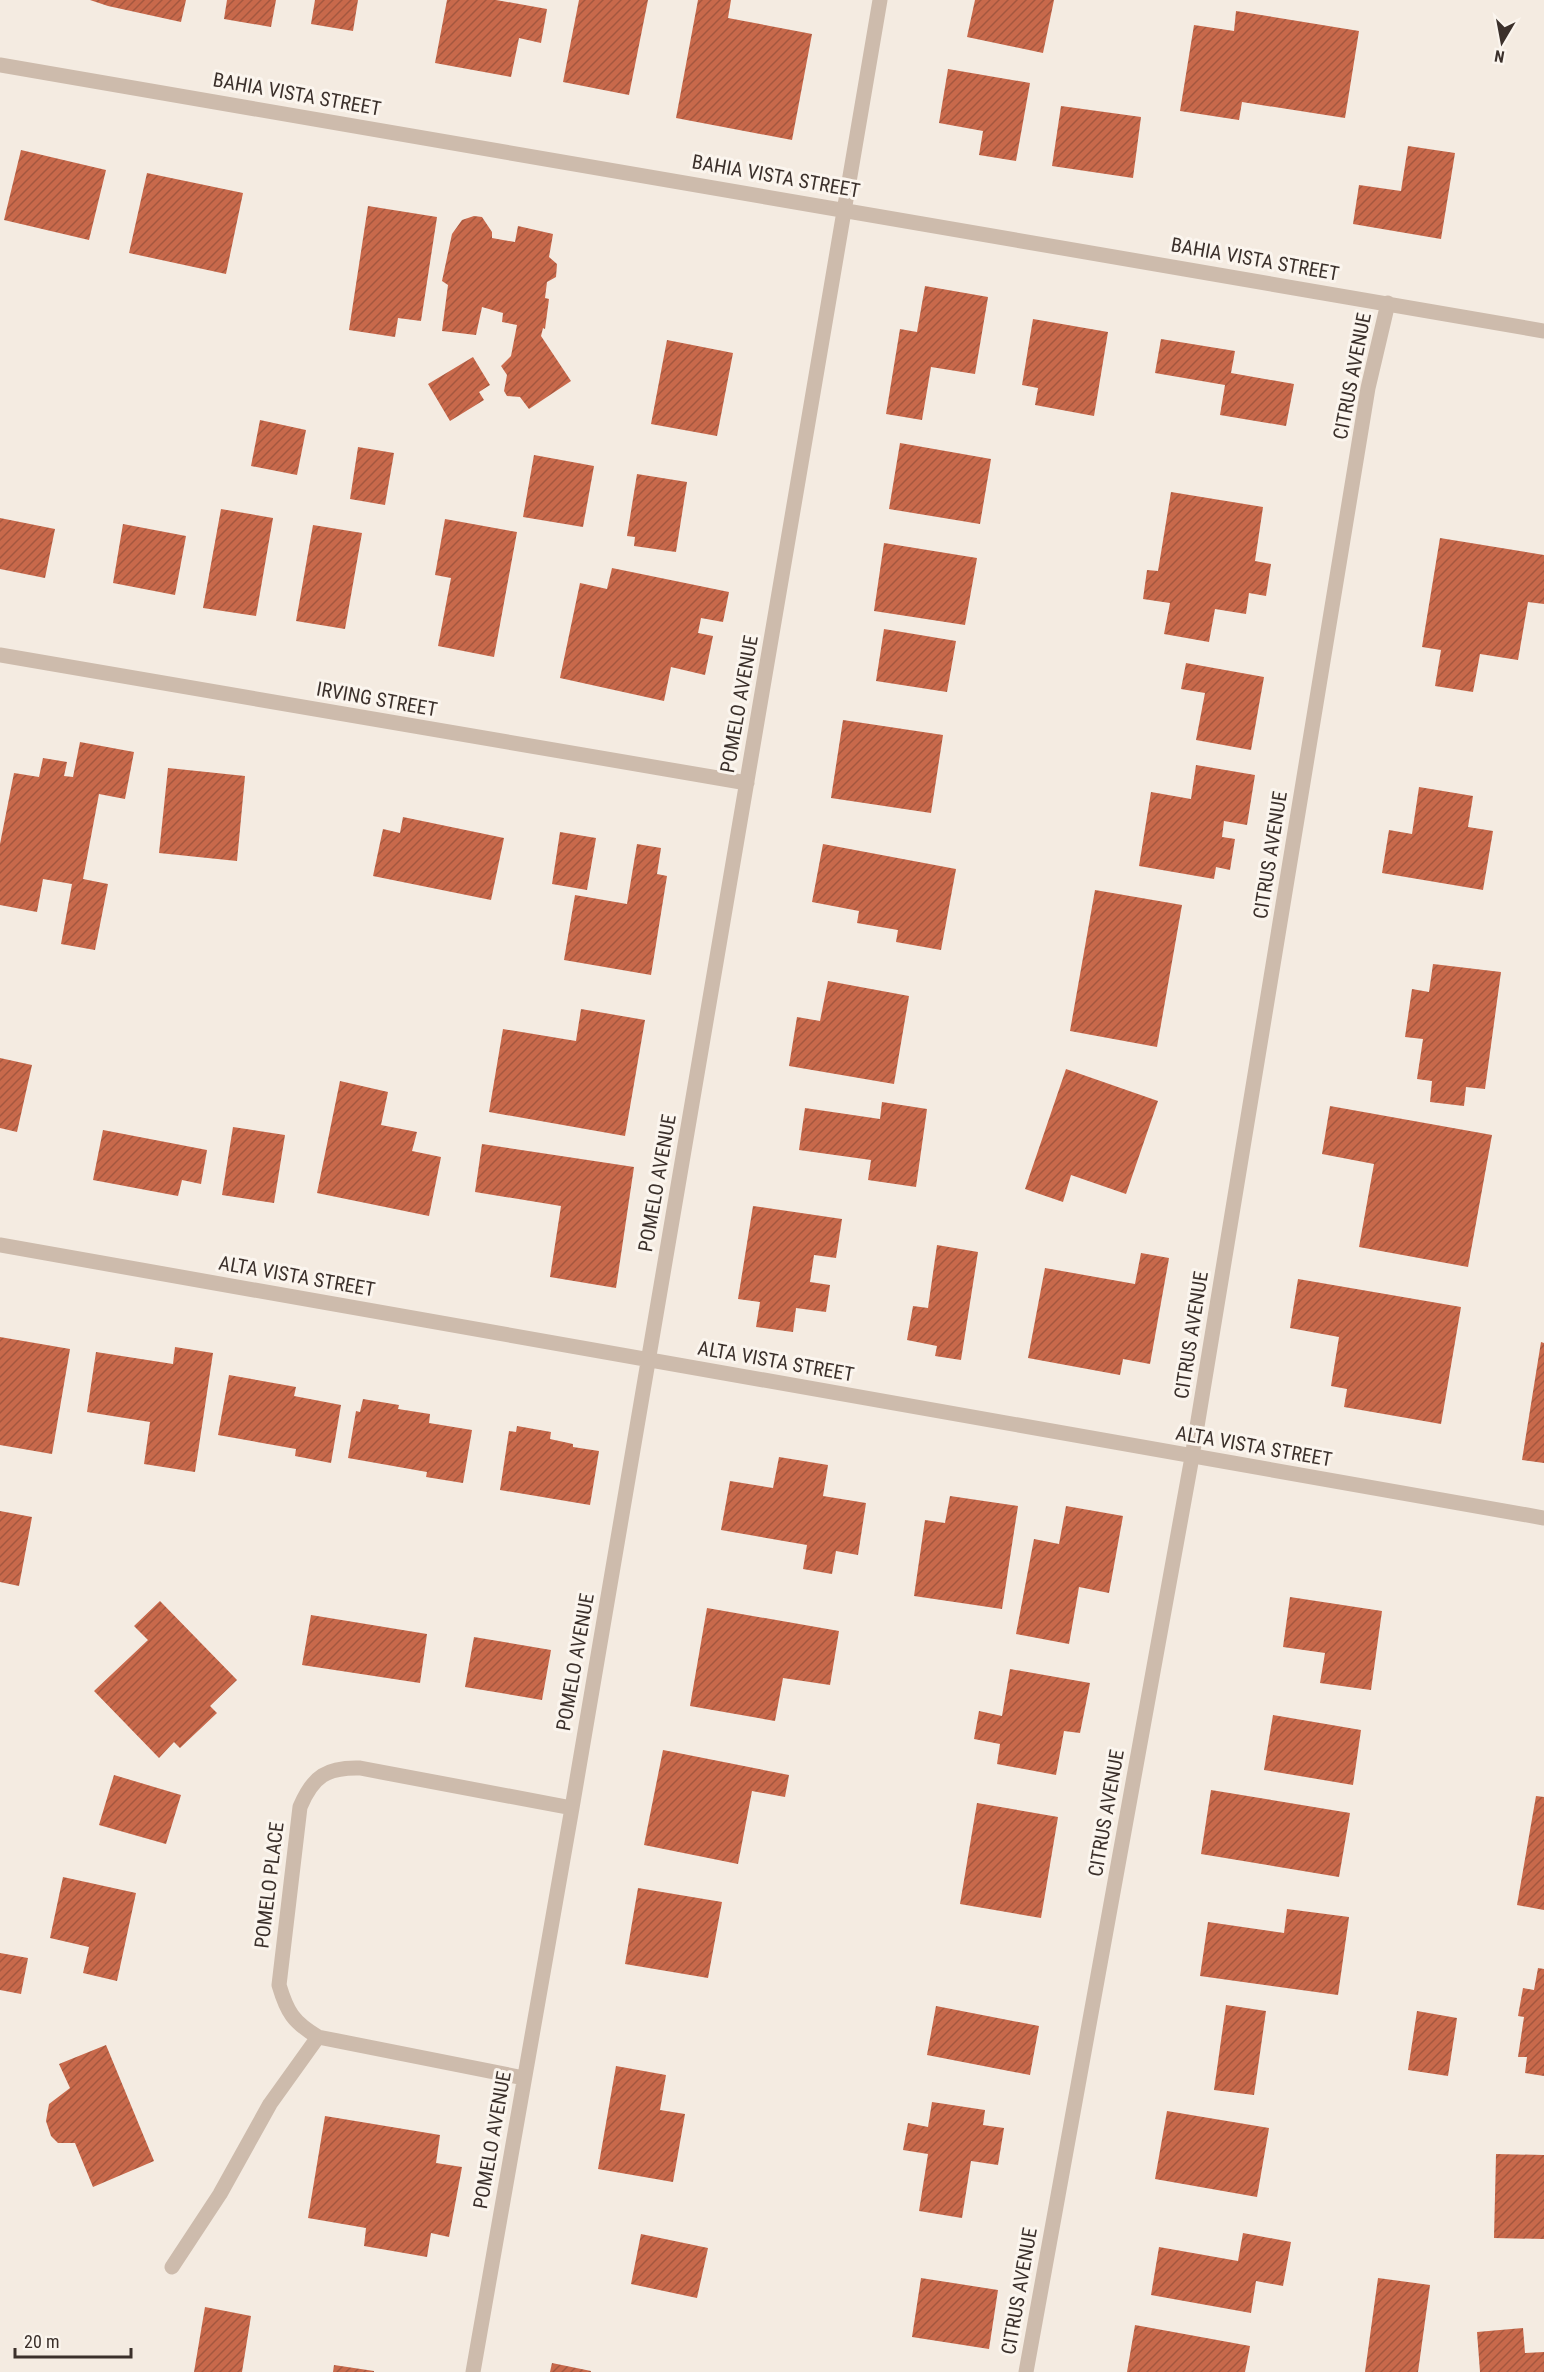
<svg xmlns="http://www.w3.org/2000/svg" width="1544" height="2372" font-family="'Roboto Condensed',sans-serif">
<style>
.building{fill:url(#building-hatch)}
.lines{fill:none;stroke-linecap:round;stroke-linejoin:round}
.minor{stroke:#cdbbac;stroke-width:15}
.labels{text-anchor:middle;stroke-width:6;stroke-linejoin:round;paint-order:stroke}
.street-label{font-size:20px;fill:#3b302b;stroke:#fbf5ee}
</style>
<defs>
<pattern id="building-hatch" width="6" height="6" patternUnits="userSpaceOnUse" patternTransform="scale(1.5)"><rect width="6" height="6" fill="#c8694b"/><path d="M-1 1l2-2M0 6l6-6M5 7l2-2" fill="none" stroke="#a4573f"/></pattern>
</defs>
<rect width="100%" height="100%" fill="#f4ebe1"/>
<path class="building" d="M90,0H186L181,22L108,6Z
M227,0H276L271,27L224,19Z
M315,0H358L353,31L311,24Z
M447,0H496L547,9L541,43L519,38L511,77L435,63Z
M579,0H648L629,95L563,82Z
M698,0H731L728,18L812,34L792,140L676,118Z
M975,0H1054L1043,53L967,37Z
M1236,11L1359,31L1345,118L1242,102L1239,120L1180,111L1194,25L1234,31Z
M948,69L1030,83L1016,161L979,155L983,131L939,123Z
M1061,106L1141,117L1133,178L1052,166Z
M1408,146L1455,153L1441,239L1353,224L1359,185L1401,191Z
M21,150L106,170L89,240L4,220Z
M147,173L243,193L226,274L129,253Z
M368,206L437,217L421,321L398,318L395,337L349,330Z
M474,216L482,217L492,232V238L515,242L518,226L553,234L549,257L557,264L556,277L547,282L545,298L549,299L545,329L543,328L541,336L571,381L529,409L520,397L507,396L504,391L507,375L501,366L511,356L517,325L502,322L503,313L482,307L476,335L442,331L448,285L442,281L452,234L462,220Z
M925,286L988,297L975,374L931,367L922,420L886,414L900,329L917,332Z
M1033,319L1108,332L1094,416L1035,405L1038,388L1022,385Z
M1161,339L1235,351L1231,373L1294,384L1286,426L1220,415L1225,385L1155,373Z
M667,340L733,353L717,436L651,424Z
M473,357L490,385L479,392L484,400L450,421L428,384Z
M260,420L306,430L297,475L251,466Z
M900,443L991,459L980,524L889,509Z
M358,447L394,453L385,505L350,499Z
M534,455L594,466L583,527L523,517Z
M637,474L687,482L676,552L634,546L635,537L627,536Z
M1171,492L1263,507L1255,561L1271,564L1266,596L1249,593L1246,614L1215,609L1209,642L1164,634L1170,603L1143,599L1147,570L1158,571Z
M221,509L273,518L256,616L203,608Z
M0,518L55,529L45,578L0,569Z
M445,519L517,532L494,657L438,646L451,578L435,575Z
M123,524L186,536L175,595L113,583Z
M313,525L362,533L345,629L296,621Z
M1440,538L1544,555V604L1528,602L1518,660L1480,654L1473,692L1435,686L1441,650L1422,647Z
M884,543L977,558L965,625L874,611Z
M612,568L729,592L723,622L701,618L698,633L713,636L705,675L671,667L664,701L560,678L580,583L607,589Z
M884,629L956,641L947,692L876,681Z
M1186,663L1264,677L1251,750L1196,740L1205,693L1181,689Z
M843,720L943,735L931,813L831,798Z
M80,742L134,752L125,799L99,794L83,879L108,884L95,950L61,944L72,884L43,879L37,912L0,905V844L14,773L39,777L43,758L67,762L64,776L73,777Z
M1196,765L1255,775L1247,825L1224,821L1222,837L1235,839L1230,870L1216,867L1214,879L1139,866L1151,792L1191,799Z
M168,768L245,776L237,861L159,853Z
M1419,787L1473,796L1468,827L1493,831L1483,890L1382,873L1389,830L1412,834Z
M403,817L504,838L491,900L373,876L383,829L400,833Z
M560,832L596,838L587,890L552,884Z
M637,844L661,848L657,874L667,876L651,975L564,960L575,895L627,904Z
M823,844L956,869L941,950L896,942L898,930L857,923L859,911L812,902Z
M1095,890L1182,905L1157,1047L1070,1031Z
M1433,964L1501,972L1485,1089L1466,1087L1464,1106L1430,1102L1432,1081L1417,1079L1423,1039L1405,1037L1412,989L1429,992Z
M828,981L909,996L894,1084L789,1066L797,1017L820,1021Z
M581,1009L645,1020L625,1136L489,1112L503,1029L576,1041Z
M0,1058L32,1065L17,1132L0,1128Z
M1066,1069L1158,1101L1126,1194L1071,1175L1063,1202L1025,1189Z
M340,1081L388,1092L381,1125L417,1132L412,1151L441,1157L429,1216L317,1193Z
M882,1102L927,1109L916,1187L868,1180L871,1160L799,1150L805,1108L880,1119Z
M1330,1106L1492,1135L1468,1267L1359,1247L1374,1164L1322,1154Z
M233,1127L285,1135L274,1203L222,1195Z
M103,1130L207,1150L201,1184L182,1180L178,1196L93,1180Z
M482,1144L634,1167L616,1288L550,1277L561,1206L475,1192Z
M753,1206L842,1219L836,1258L814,1255L810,1282L830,1285L826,1312L796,1308L793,1332L756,1327L760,1302L738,1299Z
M937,1245L978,1252L961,1360L935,1356L937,1346L907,1340L913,1306L928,1308Z
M1141,1253L1169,1258L1150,1364L1123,1359L1120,1375L1028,1358L1045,1268L1135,1284Z
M1298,1279L1461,1307L1441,1424L1344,1407L1347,1389L1331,1386L1339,1337L1290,1328Z
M0,1337L70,1349L52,1454L0,1445Z
M1541,1342L1544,1343V1463L1522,1460Z
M175,1347L213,1353L195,1472L144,1464L150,1422L87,1412L96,1352L173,1364Z
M229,1375L296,1387L294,1396L341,1405L331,1463L295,1456L296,1449L218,1435Z
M363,1399L399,1405L398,1409L430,1414L429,1423L472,1430L463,1483L426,1477L427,1472L348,1458L356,1411L360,1412Z
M517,1426L551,1432L550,1439L573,1444V1447L599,1451L590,1505L500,1490L509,1431L516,1432Z
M779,1457L828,1465L823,1496L866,1503L858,1555L836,1551L832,1574L803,1569L807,1545L721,1530L730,1481L773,1488Z
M950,1496L1018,1506L1002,1609L914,1596L925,1520L945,1523Z
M1066,1506L1123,1516L1109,1593L1079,1587L1069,1644L1016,1634L1034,1539L1059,1544Z
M0,1511L32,1517L19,1586L0,1582Z
M1290,1597L1382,1611L1371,1690L1320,1683L1325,1653L1283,1647Z
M160,1601L237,1680L210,1706L217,1713L180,1748L174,1742L159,1758L94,1691L148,1640L134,1626Z
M707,1608L839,1631L830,1685L783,1678L775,1721L690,1706Z
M311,1615L427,1634L420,1683L302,1665Z
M474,1637L551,1650L542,1700L465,1687Z
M1010,1669L1090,1683L1080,1733L1064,1731L1056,1775L997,1764L1000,1744L974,1739L979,1711L1002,1716Z
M1273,1715L1361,1730L1353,1785L1264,1770Z
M663,1750L789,1775L785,1797L752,1791L738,1864L644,1845Z
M114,1775L181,1795L166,1844L99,1825Z
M1211,1790L1350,1813L1339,1877L1201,1854Z
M1536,1796L1544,1797V1910L1517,1905Z
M977,1803L1058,1817L1041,1918L960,1904Z
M63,1877L136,1893L117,1981L83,1973L89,1947L50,1938Z
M638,1888L722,1902L708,1978L625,1964Z
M1287,1909L1349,1917L1338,1995L1200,1976L1208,1922L1284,1933Z
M0,1953L28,1958L21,1994L0,1990Z
M1538,1968L1544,1969V2076L1525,2073L1527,2057H1518L1524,2017L1518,2016L1523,1988L1534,1990Z
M1226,2005L1266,2011L1254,2095L1214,2090Z
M936,2006L1039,2026L1030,2075L927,2055Z
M1417,2011L1457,2018L1448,2076L1408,2070Z
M106,2045L154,2161L93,2187L75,2143H58L51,2136L46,2121L49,2104L70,2088L59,2064Z
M616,2066L666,2075L660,2110L685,2114L673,2182L598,2169Z
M932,2102L985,2110L983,2125L1004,2128L998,2165L971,2161L962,2218L919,2211L928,2154L903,2150L908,2123L928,2127Z
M1167,2111L1269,2128L1257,2197L1155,2179Z
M325,2116L440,2135L436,2163L462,2167L449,2237L431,2233L427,2257L364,2246L366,2228L308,2218Z
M1496,2154L1544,2155V2239L1494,2238Z
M1243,2233L1291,2242L1283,2286L1256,2281L1251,2313L1151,2295L1159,2247L1238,2261Z
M641,2234L708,2248L697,2298L631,2284Z
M921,2278L998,2290L989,2349L912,2337Z
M1378,2278L1430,2285L1418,2372H1365Z
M205,2307L251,2316L242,2372H194Z
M1135,2325L1250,2346L1245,2372H1127Z
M1523,2328L1525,2353L1544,2352V2372H1480L1477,2332Z
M552,2363L591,2371V2372H550Z
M334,2365L374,2371V2372H333Z"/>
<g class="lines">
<path class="minor" d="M0,65L1544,331
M0,655L747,783
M0,1245L1544,1518
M524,2078L318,2037C293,2022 287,2012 279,1985L300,1807C313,1776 327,1767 360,1768L572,1808
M172,2267L220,2194L270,2104L318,2037
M473,2372L572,1808L880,0
M1026,2372L1192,1457L1368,388L1388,303"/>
</g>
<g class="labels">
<g class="street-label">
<text transform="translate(297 94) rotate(10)" y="7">BAHIA VISTA STREET</text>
<text transform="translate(776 176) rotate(10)" y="7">BAHIA VISTA STREET</text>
<text transform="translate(1255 259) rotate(10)" y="7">BAHIA VISTA STREET</text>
<text transform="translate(1352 376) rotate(-79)" y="7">CITRUS AVENUE</text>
<text transform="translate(377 699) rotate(10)" y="7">IRVING STREET</text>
<text transform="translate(739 704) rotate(-80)" y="7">POMELO AVENUE</text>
<text transform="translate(1270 855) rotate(-81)" y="7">CITRUS AVENUE</text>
<text transform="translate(657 1183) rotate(-80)" y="7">POMELO AVENUE</text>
<text transform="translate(297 1276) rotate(10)" y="7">ALTA VISTA STREET</text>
<text transform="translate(1191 1335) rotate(-81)" y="7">CITRUS AVENUE</text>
<text transform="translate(776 1361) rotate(10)" y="7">ALTA VISTA STREET</text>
<text transform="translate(1254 1446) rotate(10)" y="7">ALTA VISTA STREET</text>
<text transform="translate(575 1662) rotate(-80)" y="7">POMELO AVENUE</text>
<text transform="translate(1106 1813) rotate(-80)" y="7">CITRUS AVENUE</text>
<text transform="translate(269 1885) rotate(-83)" y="7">POMELO PLACE</text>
<text transform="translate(492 2140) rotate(-80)" y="7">POMELO AVENUE</text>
<text transform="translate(1019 2291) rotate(-80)" y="7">CITRUS AVENUE</text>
</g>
</g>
<g transform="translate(1502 42) rotate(190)" stroke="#fbf5ee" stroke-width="4.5" paint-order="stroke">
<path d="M0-4.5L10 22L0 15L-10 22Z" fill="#3b302b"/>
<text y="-9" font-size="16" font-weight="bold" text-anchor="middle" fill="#3b302b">N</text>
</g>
<path d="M15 2348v9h116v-9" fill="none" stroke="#3b302b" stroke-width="3"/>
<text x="24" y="2348" font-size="18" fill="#3b302b" stroke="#fbf5ee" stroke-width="4.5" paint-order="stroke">20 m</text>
</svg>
